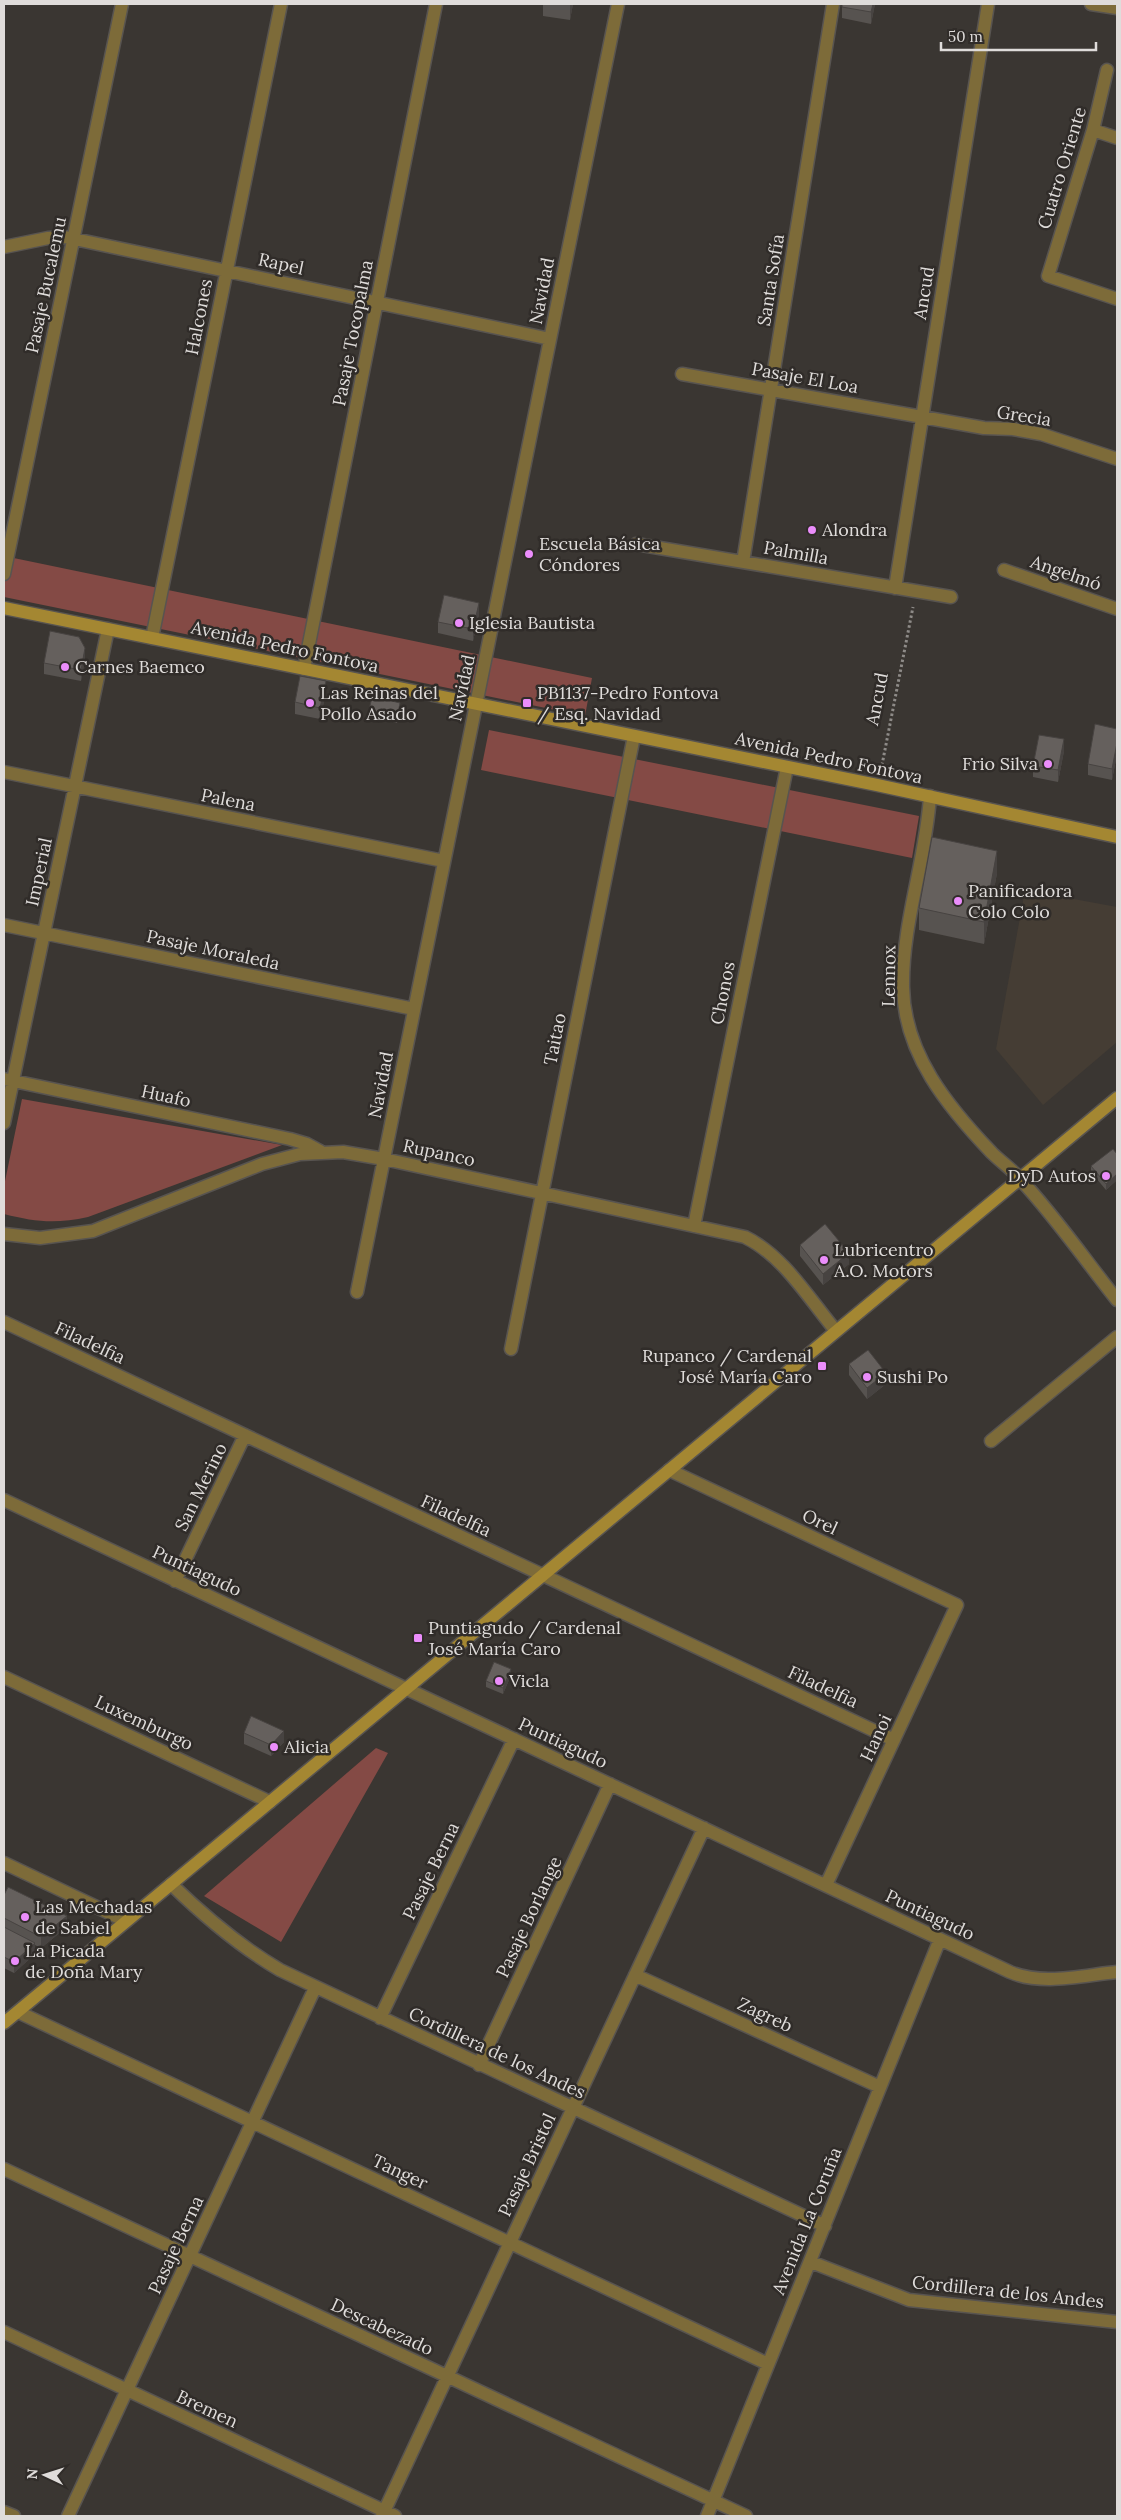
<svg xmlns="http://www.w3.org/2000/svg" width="1121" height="2520" font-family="Lora,serif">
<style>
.built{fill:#453d34}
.green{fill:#844a45}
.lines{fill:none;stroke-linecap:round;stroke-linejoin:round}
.minor-casing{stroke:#585450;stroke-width:15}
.tertiary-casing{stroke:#585450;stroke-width:15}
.secondary-casing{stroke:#585450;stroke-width:15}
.path{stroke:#8e8b88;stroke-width:3;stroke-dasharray:2.5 2.5;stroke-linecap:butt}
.minor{stroke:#7d6b39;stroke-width:12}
.tertiary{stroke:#7d6b39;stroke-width:12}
.secondary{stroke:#a48732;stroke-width:12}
.wall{fill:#575350}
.shaded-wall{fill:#474341}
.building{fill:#65605d;stroke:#474341}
.poi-dot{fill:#eb8dfb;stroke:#302c29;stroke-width:2}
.labels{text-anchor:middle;stroke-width:5;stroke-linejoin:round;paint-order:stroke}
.street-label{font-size:18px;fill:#dfdcda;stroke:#302c29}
.poi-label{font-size:18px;fill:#dfdcda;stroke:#302c29;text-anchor:start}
</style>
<rect width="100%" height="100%" fill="#3a3632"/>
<path class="built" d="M1025,890L1117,907V1042L1043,1105L996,1049Z"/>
<path class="green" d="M4,556L592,678L585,716L4,597Z
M489,730L919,816L912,858L481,770Z
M22,1099L282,1145L88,1217C56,1224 35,1222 4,1214V1186Z
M376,1748L388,1753L281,1942L204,1896Z"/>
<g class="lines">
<g class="minor-casing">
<path id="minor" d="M1107,70L1093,130L1048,276L1117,299
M1093,130L1117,138
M4,247L48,238L65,237L550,339
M682,374L984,428L1013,429L1041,434L1117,459
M636,544L951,597
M743,562L833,4
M1004,570L1117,609
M4,574L122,4
M895,588L988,4
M152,638L281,4
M304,669L436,4
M4,772L444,861
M930,796C926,860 902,923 903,987C904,1054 948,1107 992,1153C1001,1162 1012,1169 1020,1179C1054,1215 1086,1261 1117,1300
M4,925L414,1009
M4,1079L290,1139L307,1144L320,1151
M4,1123L108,629
M694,1226L787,767
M4,1234L40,1238L93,1231L262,1164L300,1154L343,1152L384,1159L745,1237C784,1256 809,1299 836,1331
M357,1292L618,4
M4,1322L894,1740
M511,1349L634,736
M991,1441L1117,1337
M669,1470L957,1605L826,1885
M4,1500L1010,1972C1042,1986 1084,1975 1117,1972
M175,1581L245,1435
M4,1677L270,1802
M4,1863L126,1921
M171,1884C205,1917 239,1946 280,1970L825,2226
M635,1975L880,2087
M18,2012L768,2364
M380,2018L514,1739
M479,2065L610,1784
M4,2169L746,2516
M811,2262L909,2300L1117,2322
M4,2332L395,2516
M68,2516L315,1988
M382,2516L704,1828
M707,2516L940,1939"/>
</g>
<g class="tertiary-casing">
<path id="tertiary" d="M1091,4L1117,8
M4,2512L14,2516"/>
</g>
<g class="secondary-casing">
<path id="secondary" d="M4,608L877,785L1117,837
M4,2023L1117,1098"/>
</g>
<path class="path" d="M881,770L913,607"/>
<use href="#minor" class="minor"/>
<use href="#tertiary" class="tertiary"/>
<use href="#secondary" class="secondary"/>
</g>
<path class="wall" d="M543,4H573L570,20L543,16Z
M875,4L871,24L842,18V7Z
M479,614L473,641L438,633V622Z
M85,659L81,681L44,674V663Z
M326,693L320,719L295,714V702Z
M400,708L397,723L369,717V711Z
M1117,729V754L1112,780L1088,775V764Z
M1064,751L1058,782L1033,777V766Z
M997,873L984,944L919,930V908Z
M1117,1154V1180L1106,1190L1091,1172V1166Z
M800,1245L849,1264L823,1285L800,1256Z
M849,1364L886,1384L867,1399L849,1375Z
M511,1675L503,1694L486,1687V1681Z
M244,1733L284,1742L271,1756L244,1744Z
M4,1895L67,1927L41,1948L35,1945V1954L14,1973L4,1968Z"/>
<path class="shaded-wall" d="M570,4H573L570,20Z
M873,4H875L871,24V12Z
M479,603V614L473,641V629Z
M85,648V659L81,681V670Z
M326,681V693L320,719V708Z
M400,703V708L397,723V718Z
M1064,739V751L1058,782V770Z
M1117,743V754L1112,780V769Z
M997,851V873L984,944V922Z
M1117,1174V1180L1106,1190V1184Z
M849,1253V1264L823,1285V1274Z
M886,1373V1384L867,1399V1388Z
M511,1669V1675L503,1694V1688Z
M284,1731V1742L271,1756V1745Z
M67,1916V1927L41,1948V1937Z
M35,1943V1954L14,1973V1962Z"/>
<path class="building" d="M842,4H873L871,12L842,7Z
M444,595L479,603L473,629L438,622Z
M50,631L79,637L85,648L81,670L44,663Z
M300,676L326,681L320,708L295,702Z
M372,696L400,703L397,718L369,711Z
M1095,724L1117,729V743L1112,769L1088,764Z
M1039,735L1064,739L1058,770L1033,766Z
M932,837L997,851L984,922L919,908Z
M1113,1149L1117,1154V1174L1106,1184L1091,1166Z
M825,1224L849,1253L823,1274L800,1245Z
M868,1350L886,1373L867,1388L849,1364Z
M494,1662L511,1669L503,1688L486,1681Z
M251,1716L284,1731L271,1745L244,1733Z
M8,1887L67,1916L41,1937L4,1918V1895Z
M4,1927L35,1943L14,1962L4,1957Z"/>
<g class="poi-dot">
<circle cx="812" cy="530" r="5"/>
<circle cx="529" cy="554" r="5"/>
<circle cx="459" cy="623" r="5"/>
<circle cx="65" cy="667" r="5"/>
<circle cx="310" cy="703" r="5"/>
<rect x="522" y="698" width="10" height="10" rx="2.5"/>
<circle cx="1048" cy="764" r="5"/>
<circle cx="958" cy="901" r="5"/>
<circle cx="1106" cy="1176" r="5"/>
<circle cx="824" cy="1260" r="5"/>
<rect x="817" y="1361" width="10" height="10" rx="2.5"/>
<circle cx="867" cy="1377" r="5"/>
<rect x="413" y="1633" width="10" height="10" rx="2.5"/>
<circle cx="499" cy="1681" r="5"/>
<circle cx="274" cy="1747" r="5"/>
<circle cx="25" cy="1917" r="5"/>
<circle cx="15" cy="1961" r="5"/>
</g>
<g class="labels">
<g class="street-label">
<text transform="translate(1062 168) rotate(-73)" y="6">Cuatro Oriente</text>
<text transform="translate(281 264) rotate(12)" y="6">Rapel</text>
<text transform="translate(771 280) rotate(-81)" y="6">Santa Sofía</text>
<text transform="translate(46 285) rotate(-78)" y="6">Pasaje Bucalemu</text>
<text transform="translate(542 291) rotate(-79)" y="6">Navidad</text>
<text transform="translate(924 293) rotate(-81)" y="6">Ancud</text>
<text transform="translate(199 317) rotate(-79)" y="6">Halcones</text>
<text transform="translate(353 333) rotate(-79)" y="6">Pasaje Tocopalma</text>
<text transform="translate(805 378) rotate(10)" y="6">Pasaje El Loa</text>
<text transform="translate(1024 416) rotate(9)" y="6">Grecia</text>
<text transform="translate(796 553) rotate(10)" y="6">Palmilla</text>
<text transform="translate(1066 573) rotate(19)" y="6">Angelmó</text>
<text transform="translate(285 647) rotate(12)" y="6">Avenida Pedro Fontova</text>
<text transform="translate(462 688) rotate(-78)" y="6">Navidad</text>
<text transform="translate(877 699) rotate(-79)" y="6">Ancud</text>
<text transform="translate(829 758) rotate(12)" y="6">Avenida Pedro Fontova</text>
<text transform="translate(228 800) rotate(11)" y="6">Palena</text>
<text transform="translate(39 872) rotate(-78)" y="6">Imperial</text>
<text transform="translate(213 950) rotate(12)" y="6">Pasaje Moraleda</text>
<text transform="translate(889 976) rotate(-89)" y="6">Lennox</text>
<text transform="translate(723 993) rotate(-79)" y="6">Chonos</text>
<text transform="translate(555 1039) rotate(-79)" y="6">Taitao</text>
<text transform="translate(381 1085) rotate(-79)" y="6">Navidad</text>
<text transform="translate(166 1096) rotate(12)" y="6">Huafo</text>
<text transform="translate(439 1153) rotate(12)" y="6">Rupanco</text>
<text transform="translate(90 1343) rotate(25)" y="6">Filadelfia</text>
<text transform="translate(201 1487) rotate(-64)" y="6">San Merino</text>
<text transform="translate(456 1516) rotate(25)" y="6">Filadelfia</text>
<text transform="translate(820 1522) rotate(25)" y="6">Orel</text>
<text transform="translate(197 1571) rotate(25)" y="6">Puntiagudo</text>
<text transform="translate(823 1687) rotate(25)" y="6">Filadelfia</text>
<text transform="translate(144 1723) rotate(25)" y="6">Luxemburgo</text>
<text transform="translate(876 1738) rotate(-65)" y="6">Hanoi</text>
<text transform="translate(563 1743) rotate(25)" y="6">Puntiagudo</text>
<text transform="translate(431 1871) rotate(-64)" y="6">Pasaje Berna</text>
<text transform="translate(930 1915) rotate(25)" y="6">Puntiagudo</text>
<text transform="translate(529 1917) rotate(-65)" y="6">Pasaje Borlange</text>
<text transform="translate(765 2015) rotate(25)" y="6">Zagreb</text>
<text transform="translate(497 2053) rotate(25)" y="6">Cordillera de los Andes</text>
<text transform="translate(527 2165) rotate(-65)" y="6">Pasaje Bristol</text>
<text transform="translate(400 2172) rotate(25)" y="6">Tanger</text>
<text transform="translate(807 2221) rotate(-68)" y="6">Avenida La Coruña</text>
<text transform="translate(176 2245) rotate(-65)" y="6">Pasaje Berna</text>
<text transform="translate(1008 2292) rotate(6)" y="6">Cordillera de los Andes</text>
<text transform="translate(382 2327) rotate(25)" y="6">Descabezado</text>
<text transform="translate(207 2409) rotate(25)" y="6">Bremen</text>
</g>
<g class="poi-label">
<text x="822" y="536">Alondra</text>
<text x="539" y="550">Escuela Básica<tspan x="539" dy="21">Cóndores</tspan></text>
<text x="469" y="629">Iglesia Bautista</text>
<text x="75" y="673">Carnes Baemco</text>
<text x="320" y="699">Las Reinas del<tspan x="320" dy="21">Pollo Asado</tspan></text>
<text x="537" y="699">PB1137-Pedro Fontova<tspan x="537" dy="21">/ Esq. Navidad</tspan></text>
<text x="1038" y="770" text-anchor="end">Frio Silva</text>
<text x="968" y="897">Panificadora<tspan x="968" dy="21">Colo Colo</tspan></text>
<text x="1096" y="1182" text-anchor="end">DyD Autos</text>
<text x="834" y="1256">Lubricentro<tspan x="834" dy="21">A.O. Motors</tspan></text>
<text x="812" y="1362" text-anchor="end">Rupanco / Cardenal<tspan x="812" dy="21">José María Caro</tspan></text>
<text x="877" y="1383">Sushi Po</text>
<text x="428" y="1634">Puntiagudo / Cardenal<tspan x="428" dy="21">José María Caro</tspan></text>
<text x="509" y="1687">Vicla</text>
<text x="284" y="1753">Alicia</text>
<text x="35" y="1913">Las Mechadas<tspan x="35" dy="21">de Sabiel</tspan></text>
<text x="25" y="1957">La Picada<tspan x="25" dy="21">de Doña Mary</tspan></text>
</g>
</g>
<rect width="1121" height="2520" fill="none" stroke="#dfdcda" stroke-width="10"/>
<g transform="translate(45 2475) rotate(274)" stroke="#302c29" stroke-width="4" paint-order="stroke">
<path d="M0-4L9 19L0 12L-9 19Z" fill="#dfdcda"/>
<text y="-8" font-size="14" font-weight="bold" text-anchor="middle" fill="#dfdcda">N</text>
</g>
<path d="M941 42v8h155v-8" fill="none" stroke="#dfdcda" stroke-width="2.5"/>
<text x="948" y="42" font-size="15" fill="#dfdcda" stroke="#302c29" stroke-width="4" paint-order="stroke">50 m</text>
</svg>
